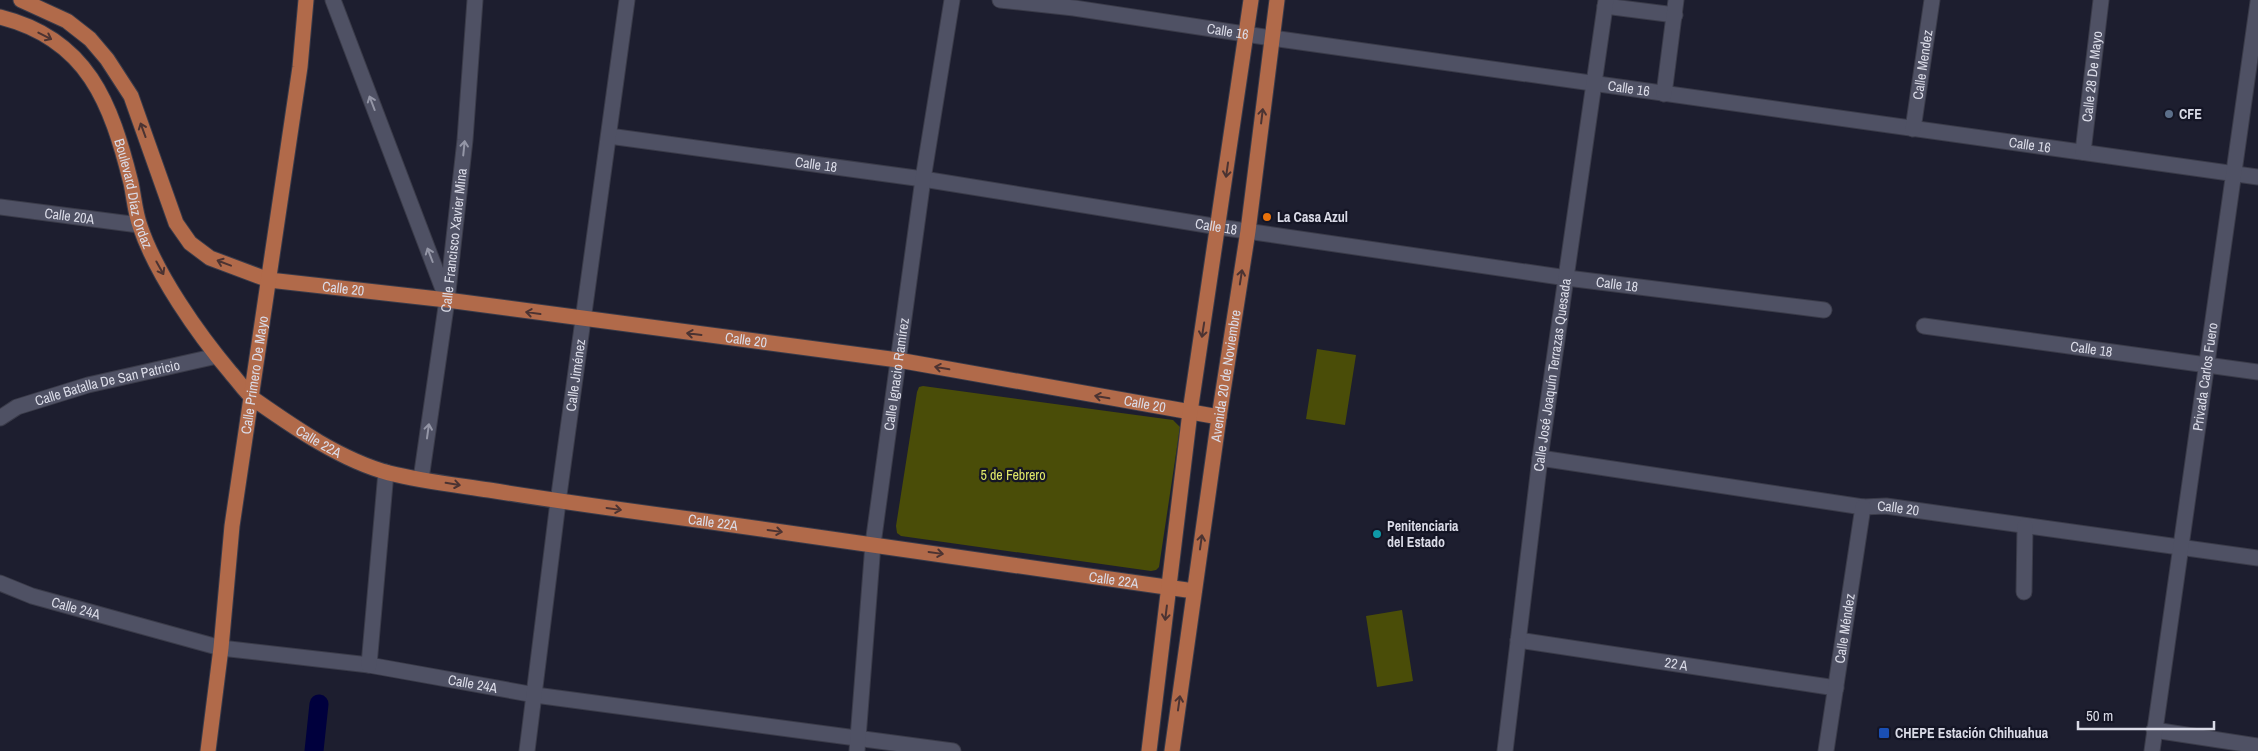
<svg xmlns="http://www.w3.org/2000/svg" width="2258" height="751" font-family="'Archivo Narrow',sans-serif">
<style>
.green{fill:#4a4d08}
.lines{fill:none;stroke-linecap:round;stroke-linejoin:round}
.canal{stroke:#00003d;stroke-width:19}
.minor-casing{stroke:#3a3b49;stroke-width:17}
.major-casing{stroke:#3a3b49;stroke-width:17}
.minor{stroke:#4f5164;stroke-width:15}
.major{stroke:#b16a4a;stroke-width:15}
.oneway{stroke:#4b3332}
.oneway2{stroke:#9496a6}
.service-dot{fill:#5c6f8a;stroke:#141525;stroke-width:2}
.food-dot{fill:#e8710a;stroke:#141525;stroke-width:2}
.culture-dot{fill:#0f9aa8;stroke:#141525;stroke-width:2}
.transit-dot{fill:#1a4fb4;stroke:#141525;stroke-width:2}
.labels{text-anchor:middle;stroke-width:4.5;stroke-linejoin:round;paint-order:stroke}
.street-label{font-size:14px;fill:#dadbe7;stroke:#141525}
.poi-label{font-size:14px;font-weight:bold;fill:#dadbe7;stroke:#141525;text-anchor:start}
.park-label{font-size:14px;fill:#dfe668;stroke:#141525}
</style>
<rect width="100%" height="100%" fill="#1d1e2f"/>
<path class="green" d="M1317,349L1356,355L1345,425L1306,419Z
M923,386L1173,420L1180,427L1159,567L1156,570L1151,571L901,536L897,533L896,526L917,392L919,387Z
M1402,610L1413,681L1377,687L1366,616Z"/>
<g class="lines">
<path class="canal" d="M314,751L319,704"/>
<g class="minor-casing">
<g id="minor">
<path d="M333,0L446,297"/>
<path id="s1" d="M1000,0L1074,8L1272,38L2258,177"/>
<path d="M1605,6L1675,15"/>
<path d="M1664,94L1676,0"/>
<path id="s2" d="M1913,129L1932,0"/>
<path id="s3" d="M609,136L923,179L1219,227L1567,278L1824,310"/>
<path id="s4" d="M2083,152L2101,0"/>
<path id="s5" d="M0,207L139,225"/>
<path id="s6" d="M1924,326L2258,372"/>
<path id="s7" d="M0,418L17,407L88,385L217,356"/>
<path id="s8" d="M1540,458L1863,507L1886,506L2258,558"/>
<path id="s9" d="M421,479L447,300L465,140L475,0"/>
<path id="s10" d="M0,583L32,596L221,648L369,665L535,695L953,751"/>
<path d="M2024,592L2025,526"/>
<path id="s11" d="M1518,640L1836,688"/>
<path d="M369,665L386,472"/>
<path d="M2154,730L2258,746"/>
<path id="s12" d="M527,751L558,502L627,0"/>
<path id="s13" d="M857,751L873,544L923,179L952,0"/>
<path id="s14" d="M1505,751L1540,458L1606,0"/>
<path id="s15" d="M1826,751L1863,507"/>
<path id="s16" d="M2152,751L2258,2"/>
</g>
</g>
<g class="major-casing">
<g id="major">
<path id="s17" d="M21,0L67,21L90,39L107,59L131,96L176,223L190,243L210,258L269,280L447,300L898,360L1219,417"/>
<path id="s18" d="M0,17C88,39 111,103 131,183C134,197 135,212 140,226C156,274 198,334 231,373C239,382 246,393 255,400C295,428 341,460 389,473C421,481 456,485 489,490C563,502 637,512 712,522C873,544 1033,569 1194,591"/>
<path id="s19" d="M208,751L221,648L232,526L300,67L306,0"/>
<path d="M1149,751L1190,412L1251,0"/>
<path id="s20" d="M1172,751L1219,417L1248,231L1277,0"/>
</g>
</g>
<use href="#minor" class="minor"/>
<use href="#major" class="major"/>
</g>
<defs><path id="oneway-shaft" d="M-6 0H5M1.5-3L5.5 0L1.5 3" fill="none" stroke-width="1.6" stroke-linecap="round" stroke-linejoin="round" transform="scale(1.25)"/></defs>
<g class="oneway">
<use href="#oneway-shaft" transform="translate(45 36) rotate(27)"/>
<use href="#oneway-shaft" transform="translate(1262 116) rotate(-83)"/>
<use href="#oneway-shaft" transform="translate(143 130) rotate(-110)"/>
<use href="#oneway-shaft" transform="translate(1227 170) rotate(98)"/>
<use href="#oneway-shaft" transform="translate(224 263) rotate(-159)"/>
<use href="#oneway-shaft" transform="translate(160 268) rotate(61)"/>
<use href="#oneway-shaft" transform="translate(1241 277) rotate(-81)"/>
<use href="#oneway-shaft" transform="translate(533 313) rotate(-172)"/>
<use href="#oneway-shaft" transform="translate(1203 330) rotate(99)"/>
<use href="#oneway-shaft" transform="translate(694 334) rotate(-173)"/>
<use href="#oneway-shaft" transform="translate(942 368) rotate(-170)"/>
<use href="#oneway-shaft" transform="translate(1102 397) rotate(-170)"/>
<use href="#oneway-shaft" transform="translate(453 484) rotate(9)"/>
<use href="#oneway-shaft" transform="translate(614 509) rotate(8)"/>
<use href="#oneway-shaft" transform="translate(775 531) rotate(8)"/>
<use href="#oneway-shaft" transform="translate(1201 542) rotate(-82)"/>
<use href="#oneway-shaft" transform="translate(936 553) rotate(8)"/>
<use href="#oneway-shaft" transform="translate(1166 613) rotate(97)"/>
<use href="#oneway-shaft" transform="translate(1179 703) rotate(-82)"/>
</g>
<g class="oneway2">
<use href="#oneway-shaft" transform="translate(372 103) rotate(-111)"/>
<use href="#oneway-shaft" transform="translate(464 148) rotate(-84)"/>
<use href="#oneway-shaft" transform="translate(430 255) rotate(-111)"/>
<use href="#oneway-shaft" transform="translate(428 431) rotate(-82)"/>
</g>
<circle class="service-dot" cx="2169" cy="114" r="5"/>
<circle class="food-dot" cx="1267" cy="217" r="5"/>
<circle class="culture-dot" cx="1377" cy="534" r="5"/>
<rect class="transit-dot" x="1878" y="727" width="12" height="12" rx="2.5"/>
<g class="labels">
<g class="street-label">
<text dy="5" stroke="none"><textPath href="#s1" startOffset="230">Calle 16</textPath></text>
<text dy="5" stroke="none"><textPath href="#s2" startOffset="65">Calle Mendez</textPath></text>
<text dy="5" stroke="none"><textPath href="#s4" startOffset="76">Calle 28 De Mayo</textPath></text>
<text dy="5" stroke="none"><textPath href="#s1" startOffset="635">Calle 16</textPath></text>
<text dy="5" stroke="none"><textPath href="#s1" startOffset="1040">Calle 16</textPath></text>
<text dy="5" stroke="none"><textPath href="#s3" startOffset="209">Calle 18</textPath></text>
<text dy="5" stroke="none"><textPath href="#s18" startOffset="236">Boulevard Díaz Ordaz</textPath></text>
<text dy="5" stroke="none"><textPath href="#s5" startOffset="70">Calle 20A</textPath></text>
<text dy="5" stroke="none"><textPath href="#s3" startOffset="614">Calle 18</textPath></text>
<text dy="5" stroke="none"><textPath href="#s9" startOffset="241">Calle Francisco Xavier Mina</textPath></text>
<text dy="5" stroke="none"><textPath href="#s3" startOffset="1019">Calle 18</textPath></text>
<text dy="5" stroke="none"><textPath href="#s17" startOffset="472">Calle 20</textPath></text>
<text dy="5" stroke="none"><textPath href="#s17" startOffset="878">Calle 20</textPath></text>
<text dy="5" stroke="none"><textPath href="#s6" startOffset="169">Calle 18</textPath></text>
<text dy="5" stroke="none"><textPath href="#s19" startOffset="379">Calle Primero De Mayo</textPath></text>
<text dy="5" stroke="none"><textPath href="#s12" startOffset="379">Calle Jiménez</textPath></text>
<text dy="5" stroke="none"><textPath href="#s13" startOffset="379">Calle Ignacio Ramírez</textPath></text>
<text dy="5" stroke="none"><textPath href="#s14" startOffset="379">Calle José Joaquín Terrazas Quesada</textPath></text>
<text dy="5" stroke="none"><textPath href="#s20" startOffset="379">Avenida 20 de Noviembre</textPath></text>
<text dy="5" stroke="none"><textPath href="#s16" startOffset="378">Privada Carlos Fuero</textPath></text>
<text dy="5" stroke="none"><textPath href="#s7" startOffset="114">Calle Batalla De San Patricio</textPath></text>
<text dy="5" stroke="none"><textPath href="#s17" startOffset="1282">Calle 20</textPath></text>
<text dy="5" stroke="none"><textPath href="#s18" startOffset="555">Calle 22A</textPath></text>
<text dy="5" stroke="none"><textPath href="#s8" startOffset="362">Calle 20</textPath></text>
<text dy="5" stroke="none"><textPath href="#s18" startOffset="960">Calle 22A</textPath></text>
<text dy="5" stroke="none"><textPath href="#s18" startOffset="1365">Calle 22A</textPath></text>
<text dy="5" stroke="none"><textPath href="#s10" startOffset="80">Calle 24A</textPath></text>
<text dy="5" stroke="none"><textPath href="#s15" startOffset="124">Calle Méndez</textPath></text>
<text dy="5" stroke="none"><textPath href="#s11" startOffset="160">22 A</textPath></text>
<text dy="5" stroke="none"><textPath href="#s10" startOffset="485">Calle 24A</textPath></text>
</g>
<g class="poi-label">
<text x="2179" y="119">CFE</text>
<text x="1277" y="222">La Casa Azul</text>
<text x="1387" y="531">Penitenciaria<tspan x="1387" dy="16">del Estado</tspan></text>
<text x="1895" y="738">CHEPE Estación Chihuahua</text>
</g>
<g class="park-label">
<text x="1013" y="480">5 de Febrero</text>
</g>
</g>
<path d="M2078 721v8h136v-8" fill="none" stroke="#dadbe7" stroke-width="2.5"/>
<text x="2086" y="721" font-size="15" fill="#dadbe7" stroke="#141525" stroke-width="4" paint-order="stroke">50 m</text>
</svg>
